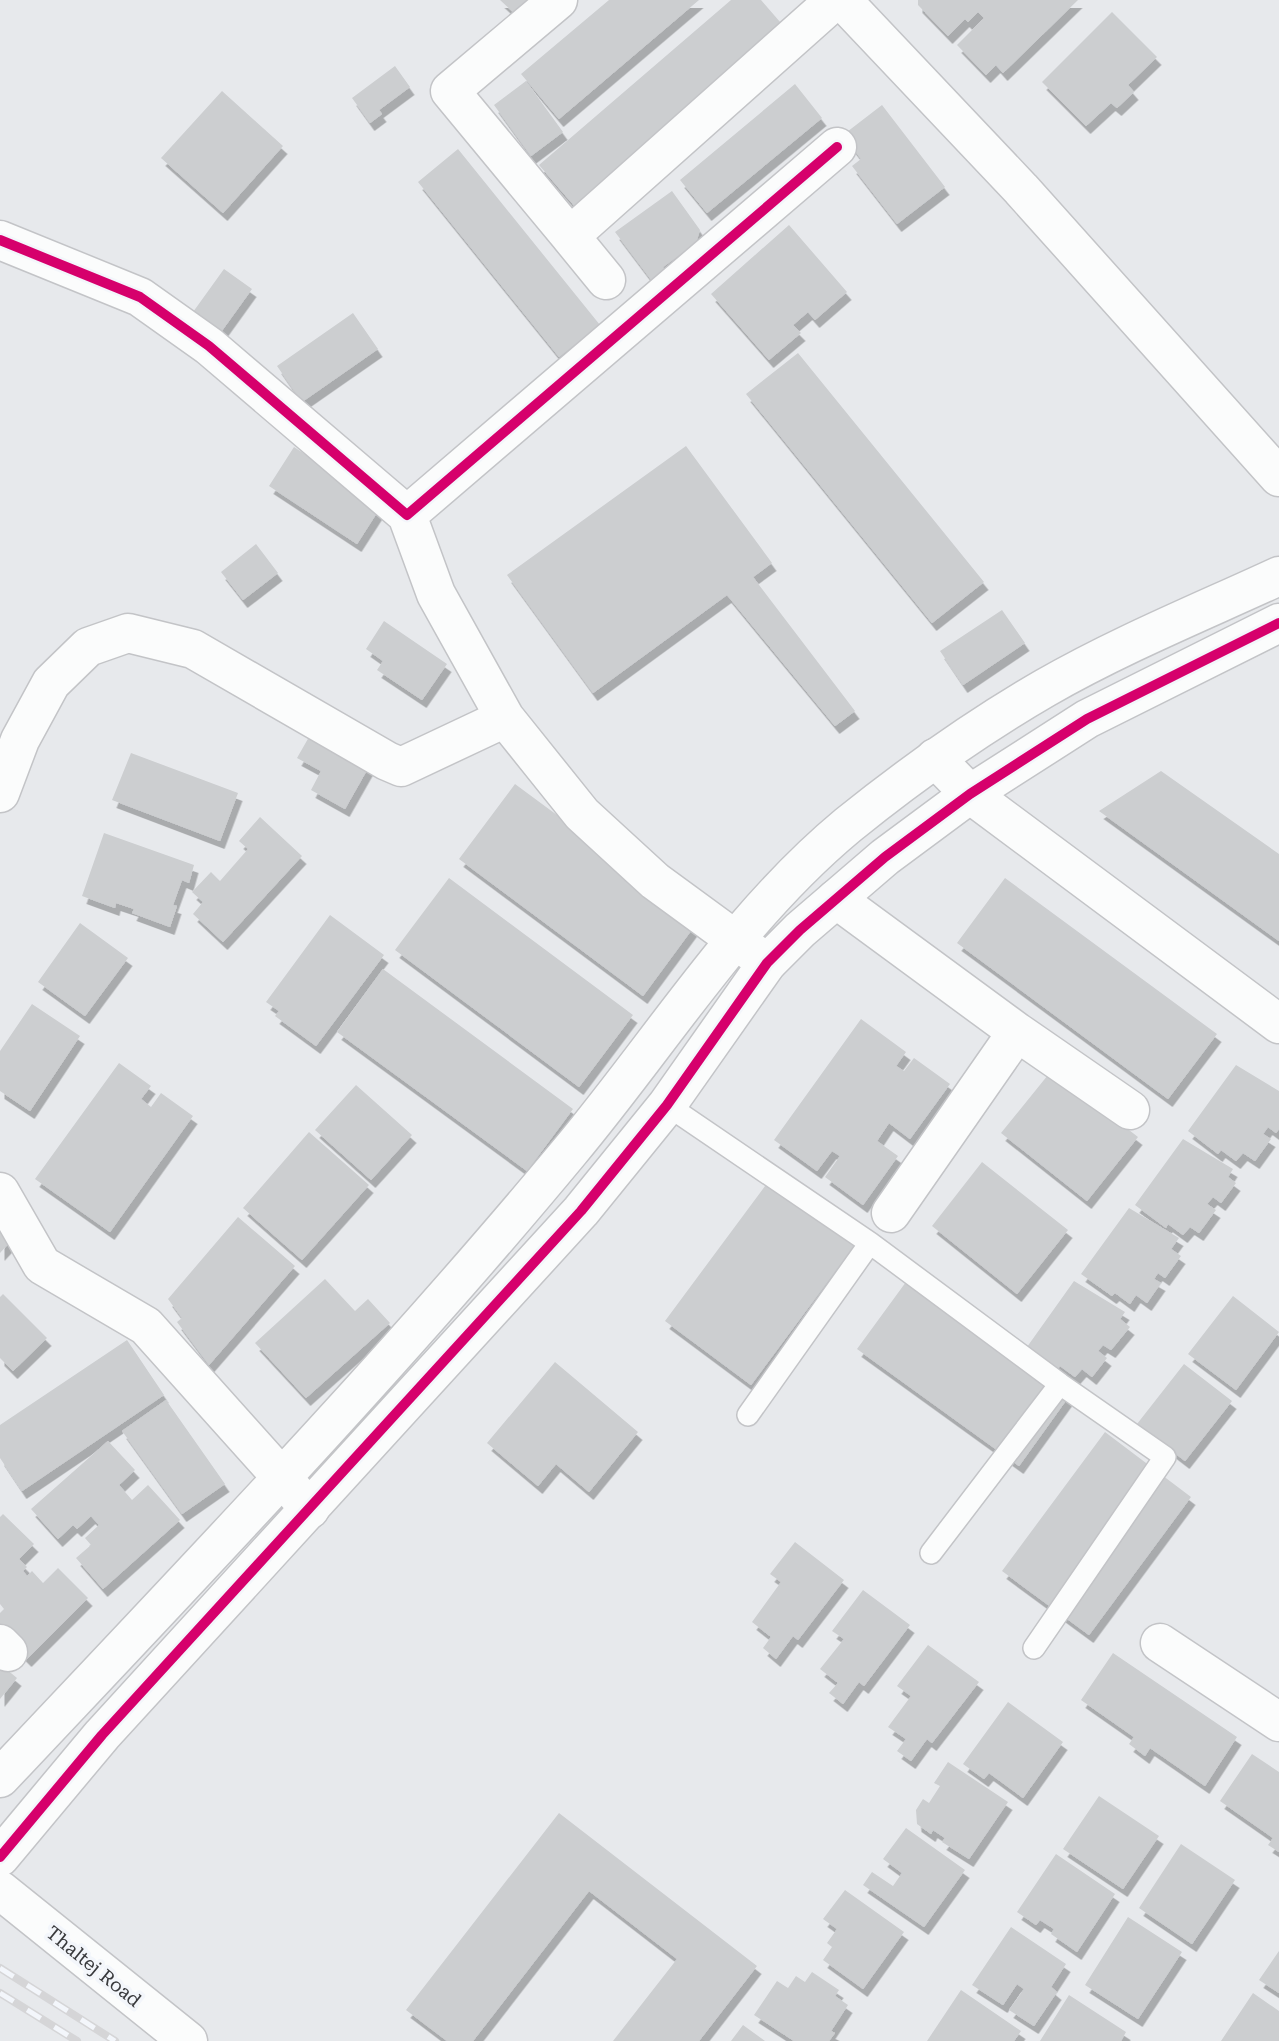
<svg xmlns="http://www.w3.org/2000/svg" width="1279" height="2041" font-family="'Roboto Serif',serif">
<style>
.building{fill:#ccced0;filter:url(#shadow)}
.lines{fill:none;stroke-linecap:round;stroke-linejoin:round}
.lane-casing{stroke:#c3c4c7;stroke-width:24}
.street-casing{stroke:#c3c4c7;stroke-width:41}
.secondary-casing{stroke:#c3c4c7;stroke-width:41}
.lane{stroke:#fbfcfc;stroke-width:21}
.street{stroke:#fbfcfc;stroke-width:38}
.secondary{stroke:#fbfcfc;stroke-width:38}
.rail-casing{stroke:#d5d5d7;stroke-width:8}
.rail{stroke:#f3f6fb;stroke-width:5;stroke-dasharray:16;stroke-linecap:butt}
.cycleway-casing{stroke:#f3f6fb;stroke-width:15}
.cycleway{stroke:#d6006c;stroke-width:10}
.labels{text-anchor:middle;stroke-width:7;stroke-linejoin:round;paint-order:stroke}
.street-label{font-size:19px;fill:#393a3d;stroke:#f3f6fb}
</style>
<defs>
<filter id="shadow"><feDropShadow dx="4.5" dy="8" stdDeviation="0" flood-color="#0004"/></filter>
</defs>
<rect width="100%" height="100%" fill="#e7e9ec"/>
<path class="building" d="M500,0H528L515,14Z
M609,0H699L559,119L521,74Z
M731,0H761L787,30L577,209L539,165Z
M918,0H1078L1003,73L996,65L986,75L957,45L984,18L978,12L968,22L965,19L948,36L918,5Z
M1112,12L1157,57L1128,85L1134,92L1117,108L1111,103L1086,126L1042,82Z
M395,66L410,87L379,110L382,114L370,123L352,98Z
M526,81L563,132L531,156L494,105Z
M795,84L822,118L707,213L680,180Z
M222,91L283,146L223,213L161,158Z
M882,105L945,187L897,224L852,166L861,159L843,135Z
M458,149L600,325L559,357L418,182Z
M672,191L700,230L696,243L663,267L665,272L652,281L615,232Z
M789,225L847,292L815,320L808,312L793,325L801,333L769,360L711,294Z
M224,269L252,289L216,339L188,319Z
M353,313L378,349L302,402L277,366Z
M798,353L984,582L932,623L746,394Z
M686,446L772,563L753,577L855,711L835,726L727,595L593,693L507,575Z
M294,447L382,505L357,544L269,486Z
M256,544L278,573L243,600L221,572Z
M1002,610L1025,643L963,685L940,651Z
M384,621L447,664L422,700L377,670L383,661L366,649Z
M313,730L371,763L345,809L311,790L321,771L297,758Z
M131,753L238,793L220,841L112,800Z
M1161,771L1279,854V941L1099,811Z
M515,784L699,920L643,996L459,859Z
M260,817L302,856L223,942L193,914L203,902L192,892L211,872L220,881L248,849L239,841Z
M104,833L194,865L189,883L182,880L173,905L177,906L170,927L132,913L134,909L116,903L115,908L82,896Z
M449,878L633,1015L579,1087L395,950Z
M1005,878L1217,1034L1168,1099L957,943Z
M330,915L384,955L316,1046L275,1016L279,1011L266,1002Z
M80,923L128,958L85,1016L38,982Z
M383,969L573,1109L527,1171L337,1032Z
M32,1004L80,1036L30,1111L0,1091V1051Z
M861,1019L906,1052L896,1066L904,1071L914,1058L950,1084L910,1139L889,1123L877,1141L898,1156L863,1205L825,1177L840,1156L832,1151L817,1171L774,1140Z
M119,1063L151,1086L141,1099L151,1107L161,1093L193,1116L110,1232L35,1179Z
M1236,1065L1279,1091V1129L1276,1133L1268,1127L1263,1134L1271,1139L1255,1161L1243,1153L1236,1161L1221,1150L1218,1154L1188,1131Z
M1052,1070L1138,1137L1087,1201L1001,1133Z
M356,1085L412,1135L371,1180L315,1130Z
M309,1132L369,1185L302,1260L243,1208Z
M1183,1139L1233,1169L1228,1177L1236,1183L1221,1203L1213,1197L1207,1204L1216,1210L1199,1233L1190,1227L1183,1235L1168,1224L1166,1228L1135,1205Z
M982,1162L1068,1230L1017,1294L932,1226Z
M768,1182L854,1246L751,1385L665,1321Z
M1129,1208L1179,1238L1171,1249L1181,1256L1165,1278L1158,1273L1154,1279L1161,1283L1147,1303L1136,1295L1130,1304L1115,1293L1112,1296L1081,1274Z
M238,1217L295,1266L209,1365L177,1322L182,1318L168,1299Z
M0,1224L11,1241L0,1253Z
M914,1271L1075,1388L1019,1466L857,1349Z
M325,1279L355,1311L368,1299L390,1323L306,1398L255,1343Z
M1074,1281L1125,1312L1120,1319L1130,1327L1111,1350L1103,1345L1098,1351L1107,1358L1092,1377L1082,1369L1075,1377L1060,1366L1057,1370L1027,1347Z
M3,1294L47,1338L13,1371L0,1358V1297Z
M1233,1296L1279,1332L1236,1390L1188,1354Z
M127,1340L164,1395L22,1491L0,1458V1425Z
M555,1362L638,1432L589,1492L556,1464L538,1486L487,1443Z
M1184,1364L1232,1401L1185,1461L1137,1424Z
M166,1400L225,1484L182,1514L122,1431Z
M1105,1432L1191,1497L1089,1635L1002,1571Z
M108,1441L135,1470L119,1485L132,1500L148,1485L180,1520L103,1589L76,1558L91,1545L85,1538L99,1525L91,1516L77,1529L73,1525L58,1539L31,1509Z
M3,1514L34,1544L19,1559L27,1567L23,1571L27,1576L32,1571L43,1583L58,1568L88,1598L27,1659L0,1632V1613L4,1609L0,1604V1517Z
M795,1542L844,1580L798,1640L793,1636L776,1659L763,1648L771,1637L752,1622L781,1582L770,1574Z
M863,1590L910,1625L864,1686L859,1682L843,1704L829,1693L838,1683L820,1669L844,1639L832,1631Z
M928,1645L979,1682L932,1743L927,1739L911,1761L897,1751L906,1739L888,1727L911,1696L897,1686Z
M1113,1653L1237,1737L1205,1786L1150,1748L1145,1756L1129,1744L1134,1737L1081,1700Z
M0,1664L17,1678L0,1699Z
M1008,1702L1063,1742L1023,1798L989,1773L984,1779L963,1764Z
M1252,1754L1279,1772V1852L1268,1845L1273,1838L1220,1801Z
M948,1762L1008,1802L969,1859L942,1842L945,1838L933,1830L931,1834L917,1824L916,1810L923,1799L929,1803L940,1786L934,1783Z
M1099,1796L1159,1836L1123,1889L1063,1849Z
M559,1813L757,1966L699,2041H613L677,1959L589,1891L473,2041H447L406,2010Z
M906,1828L965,1870L924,1927L863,1885L872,1872L893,1886L902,1873L883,1859Z
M1181,1844L1235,1880L1192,1944L1139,1908Z
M1056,1854L1115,1894L1077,1952L1051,1934L1054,1929L1040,1920L1036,1925L1017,1912Z
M845,1890L904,1932L863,1989L823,1960L832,1947L827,1943L837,1929L823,1919Z
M1128,1917L1182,1952L1138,2019L1085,1985Z
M1011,1927L1066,1964L1051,1987L1057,1992L1034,2026L1009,2010L1024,1989L1017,1984L1003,2005L972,1985Z
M1279,1951V1993L1259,1980Z
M812,1972L839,1990L835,1996L848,2005L831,2031L835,2033L829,2041H794L754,2015L777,1981L788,1988L796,1976L805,1982Z
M961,1990L1021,2031L1014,2041H927Z
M1253,1993L1279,2011V2041H1221Z
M1069,1995L1126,2032L1121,2041H1040Z
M743,2025L765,2041H731Z"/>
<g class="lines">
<g class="lane-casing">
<path id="lane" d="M667,1105L870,1243L1060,1384L1165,1457L1034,1648
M748,1415L870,1243
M931,1553L1060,1384"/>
</g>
<g class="street-casing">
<path id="street" d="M558,0L450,91L570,236L835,0
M570,236L606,280
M0,240L140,297L209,346L407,515L837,147
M407,515L436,594L505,718L582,814L655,881L767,963
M935,758L970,794L1279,1024
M0,793L20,740L51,683L88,647L128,633L193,649L387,761L401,767L505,718
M836,899L1017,1032L891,1213
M1017,1032L1130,1110
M0,1192L42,1265L146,1326L310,1509
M1160,1643L1279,1722
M0,1644L8,1652"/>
</g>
<g class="secondary-casing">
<path id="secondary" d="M842,0L1021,189L1279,477
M0,1778C194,1572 390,1368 570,1151C662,1041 737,917 848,825C910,775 976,728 1045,688C1120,645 1201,612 1279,576
M0,1857L102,1735L581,1211L667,1105L767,963L800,930L885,857L970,794L1087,719L1279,623
M0,1890L188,2041"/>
</g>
<use href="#lane" class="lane"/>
<use href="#street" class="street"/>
<use href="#secondary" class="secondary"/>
<g class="rail-casing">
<path id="rail" d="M0,1968L115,2041
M0,1993L77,2041"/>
</g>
<use href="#rail" class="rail"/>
<g class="cycleway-casing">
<path id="cycleway" d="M0,240L140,297L209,346L407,515L837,147
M0,1857L102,1735L581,1211L667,1105L767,963L800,930L885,857L970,794L1087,719L1279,623"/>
</g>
<use href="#cycleway" class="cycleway"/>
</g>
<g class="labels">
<g class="street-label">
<text transform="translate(94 1966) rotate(39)" y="7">Thaltej Road</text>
</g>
</g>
</svg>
